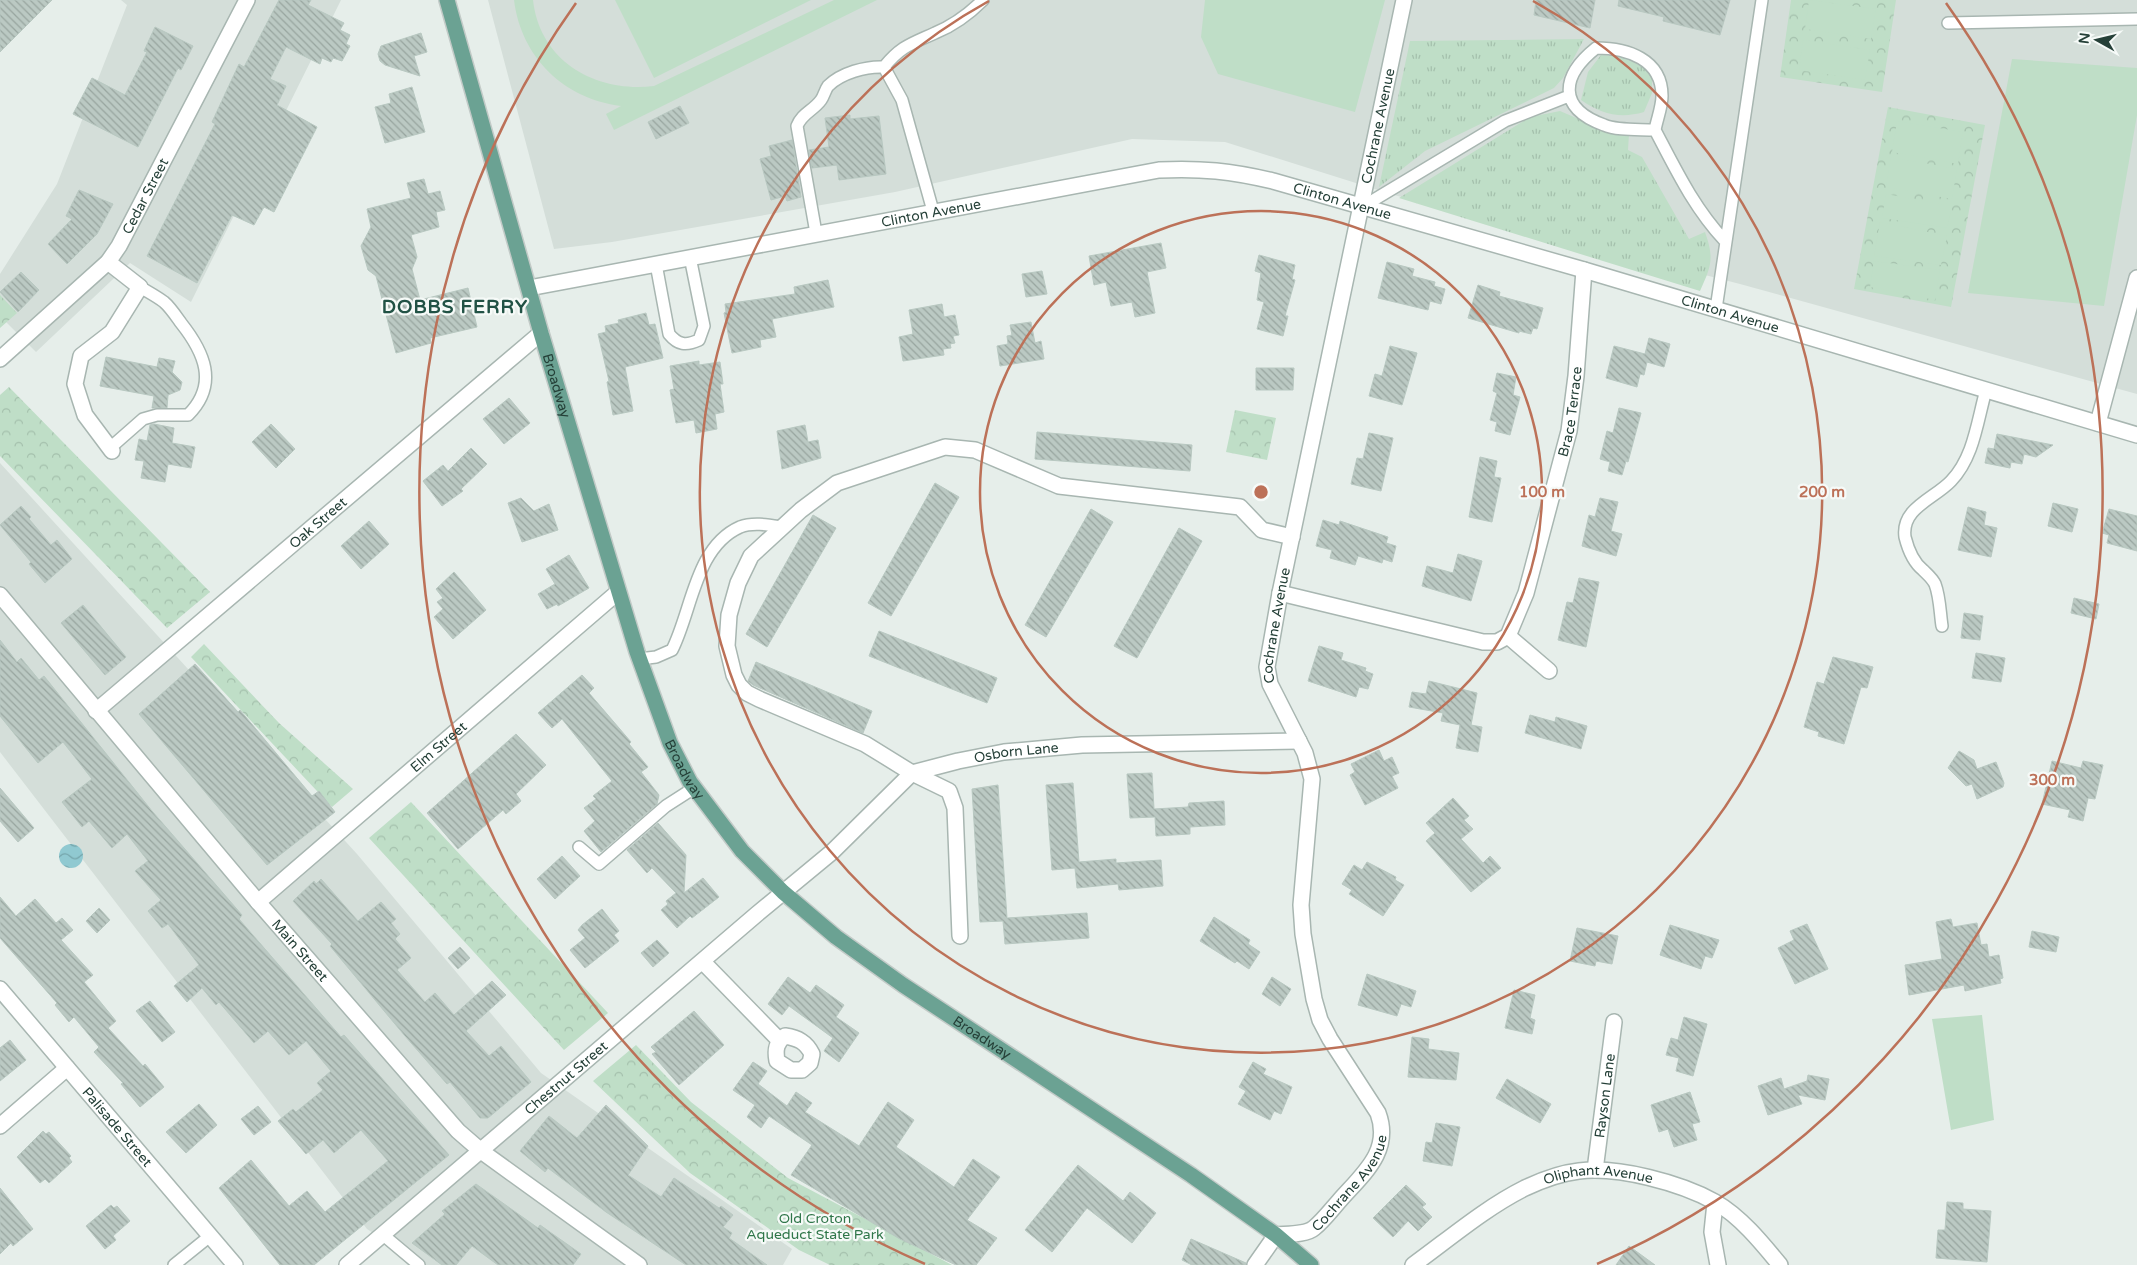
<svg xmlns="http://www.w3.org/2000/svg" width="2137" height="1265" font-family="'Varela Round',sans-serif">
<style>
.built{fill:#d4ded9}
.grass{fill:url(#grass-tufts)}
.park{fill:url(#park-crowns)}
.pitch{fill:#bfdec7}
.water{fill:url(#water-waves)}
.building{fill:url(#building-back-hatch);stroke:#b8c8c1}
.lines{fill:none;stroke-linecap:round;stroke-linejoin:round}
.service-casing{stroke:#a8b6b1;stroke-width:14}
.minor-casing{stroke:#a8b6b1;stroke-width:18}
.primary-casing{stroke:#c2cac7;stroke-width:18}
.service{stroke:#fff;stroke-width:11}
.minor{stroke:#fff;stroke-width:15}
.primary{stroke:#6ba293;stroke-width:15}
.ring{fill:none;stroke:#bc7158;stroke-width:2.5}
.labels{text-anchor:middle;stroke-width:4.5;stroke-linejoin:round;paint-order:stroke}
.street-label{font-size:14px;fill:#254038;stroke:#f6faf8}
.park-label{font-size:14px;fill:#2f7649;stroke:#f6faf8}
.district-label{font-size:19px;font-weight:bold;letter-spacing:1px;fill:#215245;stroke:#f6faf8}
.centre{fill:#bc7158;stroke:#f6faf8;stroke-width:2.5}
.ring-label{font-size:15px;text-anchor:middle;font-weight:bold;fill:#bc7158;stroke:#f6faf8;stroke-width:4.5;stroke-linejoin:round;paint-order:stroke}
</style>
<defs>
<pattern id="grass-tufts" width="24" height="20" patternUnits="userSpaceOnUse" patternTransform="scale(1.25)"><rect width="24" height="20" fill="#bfdec7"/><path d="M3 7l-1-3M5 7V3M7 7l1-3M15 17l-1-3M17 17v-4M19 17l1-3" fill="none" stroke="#a4c0ac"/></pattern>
<pattern id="park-crowns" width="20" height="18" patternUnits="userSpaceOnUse" patternTransform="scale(1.25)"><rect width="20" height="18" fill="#bfdec7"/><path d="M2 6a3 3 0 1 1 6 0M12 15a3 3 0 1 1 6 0" fill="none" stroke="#a4c0ac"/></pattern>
<pattern id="water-waves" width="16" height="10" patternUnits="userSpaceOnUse" patternTransform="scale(1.25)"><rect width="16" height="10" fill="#90c9d1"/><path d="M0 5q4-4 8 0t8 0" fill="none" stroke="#75a5ab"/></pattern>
<pattern id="building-back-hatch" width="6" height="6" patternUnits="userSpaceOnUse" patternTransform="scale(1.25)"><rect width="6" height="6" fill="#bbc9c3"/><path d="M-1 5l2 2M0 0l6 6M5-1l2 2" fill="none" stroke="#98a59f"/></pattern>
</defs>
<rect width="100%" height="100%" fill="#e6eeea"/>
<path class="built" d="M121,0H341L191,302L130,263L36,352L0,316V274L57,184L127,5Z
M488,0H2137V394L1740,284L1394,195L1225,142L1132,139L895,192L612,242L554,249Z
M0,463L357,854L541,1073L792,1249L783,1265H422L367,1229L0,752Z"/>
<path class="grass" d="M1584,39L1563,78L1554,88L1425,151L1379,187L1410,41Z
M1601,55C1622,56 1635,61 1652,74V93L1644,112C1620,119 1601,114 1581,100L1588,72Z
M1560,111L1595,126L1629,134L1628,150L1642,157L1689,239L1705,232C1714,258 1712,265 1700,291L1399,198L1530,117Z"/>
<path class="park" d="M1791,0H1896L1882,92L1780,77Z
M1888,107L1985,125L1951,307L1854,289Z
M0,295L17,313L0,328Z
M9,387L210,592L167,628L0,456V395Z
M1235,410L1276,418L1267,460L1226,452Z
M204,644L279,723L353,789L332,807L191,657Z
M411,802L608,1013L564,1050L369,838Z
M636,1045L691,1102L788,1178L952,1265H830L799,1250L690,1173L593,1081Z"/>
<path class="pitch" d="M514,0H533C540,62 596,93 654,86L834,0H877L614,130L606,114L621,106C564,99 521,57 514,0Z
M615,0H811L654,78Z
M1205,0H1385L1355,112L1218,74L1201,37Z
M1809,0L1876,9L1871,39L1805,29Z
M1803,40L1870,50L1865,80L1799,70Z
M2012,59L2137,68V115L2104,306L1968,293Z
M1897,121L1963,132L1958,164L1892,152Z
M1891,157L1957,169L1952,199L1886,187Z
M1886,194L1952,206L1947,228L1882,218Z
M1880,222L1947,236L1941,265L1874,256Z
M1874,261L1940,270L1935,300L1870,287Z
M1982,1015L1994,1120L1951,1130L1932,1019Z"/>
<path class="water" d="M59 856a12 12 0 1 1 24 0a12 12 0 1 1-24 0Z"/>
<path class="building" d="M0,0H52L0,52Z
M279,0H311L308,5L344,23L340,30L350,35L346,44L350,46L342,61L333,58L331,62L322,58L320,64L286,47L270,79L286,86L277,105L317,127L274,212L264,207L254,225L232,215L197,283L147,256L215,124L212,122L239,64L244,67Z
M1536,0H1595L1590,28L1534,15Z
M1619,0H1730L1720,35L1663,21L1664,17L1618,6Z
M155,27L193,46L181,70L178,68L138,147L73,114L92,78L125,95L147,52L144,51Z
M421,33L427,52L414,56L420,76L385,65L380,61L378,54L381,46Z
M412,87L425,132L385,143L375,107L391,103L389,94Z
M680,106L689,123L656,139L648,122Z
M850,115V119L879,116L886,174L839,180L837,165L812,168L809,150L829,147L825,118Z
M792,140L801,197L787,201L785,196L771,200L760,159L771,156L769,146Z
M424,179L428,194L440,191L445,210L436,212L439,227L411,235L417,257L412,269L420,300L468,288L477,327L430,338L431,343L396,353L376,276L368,270L361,246L371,227L367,209L411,198L407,183Z
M79,190L113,204L97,234L67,264L48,244L72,219L66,216Z
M1161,243L1166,268L1147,272L1155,313L1135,317L1132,302L1111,306L1106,282L1094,285L1089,256Z
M1259,255L1295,265L1292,279L1295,280L1285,316H1288L1283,336L1257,329L1264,302L1257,300L1261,273L1255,271Z
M1387,262L1414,269L1412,276L1435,282L1434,286L1445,289L1441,304L1430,301L1428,310L1378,298Z
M1042,271L1047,294L1026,297L1022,274Z
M21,272L39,290L18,312L0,292Z
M828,280L834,307L772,319L776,337L760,340L761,347L732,353L724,313L726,312L725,304L795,294L794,287Z
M1478,285L1500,292L1499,296L1543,308L1537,329L1533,328L1531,334L1519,331V333L1468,318Z
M942,304L944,317L955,315L959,335L953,336L955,343L950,344L951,348L943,349L944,355L903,361L899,337L913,334L909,310Z
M646,313L649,325L655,324L663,358L625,367L633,411L613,415L607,382L609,381L598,334L606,332L605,326L619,323L618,320Z
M1031,322L1035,343L1041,341L1044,359L1000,366L997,346L1008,344L1007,336L1012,335L1010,325Z
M1649,338L1670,344L1664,367L1647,362L1644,375L1640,374L1637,387L1606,378L1614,346L1645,354Z
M1390,346L1417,353L1402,405L1369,396L1375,374L1382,376Z
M106,357L157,367L159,358L175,361L172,372L182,382L180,390L168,395L167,408H152L154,396L100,386Z
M699,361V365L720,362L723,384H720L724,412L715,414L717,429L696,433L694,420L676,423L670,390L674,389L670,366Z
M1256,368H1294L1293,390H1256Z
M1497,373L1516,377L1513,395L1520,397L1510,435L1495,431L1497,422L1490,420L1497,393L1493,391Z
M509,398L530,423L504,444L483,419Z
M1619,408L1641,413L1628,462L1626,461L1622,475L1608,471L1610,462L1600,459L1607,431L1613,433Z
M154,424L174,428L172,443L195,447L191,468L168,464L165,482L141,478L144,461L135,460L139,439L147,441L150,425Z
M271,424L295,449L276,468L252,442Z
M805,425L808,442L818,440L821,458L782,469L777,431Z
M1037,432L1192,445L1190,471L1035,459Z
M1369,433L1393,438L1381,491L1351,484L1357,458L1363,459Z
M1997,434L2053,445L2036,457L2024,454L2022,464L2011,462L2010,468L1985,463L1988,448L1994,449Z
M471,448L487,464L461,489L463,491L442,506L423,481L443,465L448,471Z
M1480,457L1497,461L1494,477L1501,478L1492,522L1469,517Z
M935,483L959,497L891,616L868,603Z
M521,498L534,511L549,504L558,530L522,542L508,503Z
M1600,498L1618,502L1611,531L1622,534L1616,556L1582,546L1589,515L1595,517Z
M2053,503L2078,509L2072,532L2048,526Z
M21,506L31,517L29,519L51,545L57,540L72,559L45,583L29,564L31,562L0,525Z
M1968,507L1986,512L1984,525L1997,528L1991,557L1958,550Z
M1091,509L1113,522L1046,637L1025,625Z
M2109,509L2137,516V551L2107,543L2109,535L2102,533Z
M813,515L836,528L767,647L746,634Z
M1323,520L1339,525L1340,521L1388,537L1386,543L1396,546L1392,562L1383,559L1382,563L1358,556L1355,565L1330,558L1332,550L1316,546Z
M369,521L389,544L361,569L341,546Z
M1179,528L1202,541L1137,658L1114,646Z
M1458,554L1482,561L1471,601L1422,586L1427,566L1453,573Z
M569,555L589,588L558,606L557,604L547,609L538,594L555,584L546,569Z
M454,572L486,610L453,639L434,617L443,609L437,602L443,598L436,589Z
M1579,578L1599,582L1586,647L1558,640L1567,602L1573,603Z
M2074,598L2099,604L2096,619L2071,613Z
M83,605L126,657L105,675L61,623Z
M1964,613L1983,616L1980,640L1961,638Z
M879,631L997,678L987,703L869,656Z
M0,640L17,662L21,658L39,680L44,676L152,811L242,915L239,919L341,1037L344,1035L449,1155L314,1265H280L219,1188L251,1160L289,1206L307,1191L325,1212L388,1161L361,1130L334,1153L323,1140L306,1154L278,1121L293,1109L296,1112L323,1090L317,1083L331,1071L306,1041L289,1055L268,1031L254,1043L219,1002L216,1005L202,988L187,1002L174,986L199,965L168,924L162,928L148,911L161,900L135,871L148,861L127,834L112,848L89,821L82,827L62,802L92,779L63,742L38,763L0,716Z
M1319,646L1343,653L1341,660L1366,668L1365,671L1373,674L1368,689L1359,687L1356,697L1308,681Z
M1976,653L2005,658L2001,682L1972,678Z
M1833,657L1873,667L1867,688L1861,687L1844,744L1818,736L1819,732L1804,727L1817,682L1824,684Z
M756,662L872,711L863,733L753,685L748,681Z
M195,664L238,712L240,710L312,796L319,791L335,812L267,865L139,714Z
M582,675L594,688L589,693L631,742L629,744L648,767L641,772L659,795L657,804L601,852L584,831L595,821L584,808L596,799L593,796L612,781L562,719L552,728L538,713Z
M1429,681L1477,693L1471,725L1482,727L1478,752L1456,748L1460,725L1441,721L1443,713L1409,707L1412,692L1426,694Z
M1530,715L1555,722L1556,717L1587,726L1581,749L1525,733Z
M516,734L546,765L516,794L521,801L506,814L503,810L458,849L427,813Z
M1379,750L1384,761L1392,757L1399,773L1392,776L1398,788L1365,805L1350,775L1355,772L1351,764Z
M1959,751L1974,760L1977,769L1996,762L2004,783L2003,787L1977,799L1972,784L1966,786L1948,768Z
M2052,761L2081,768L2083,761L2103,765L2095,799L2088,798L2083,821L2068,817L2070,810L2042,804Z
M1152,773L1154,809L1188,807L1189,803L1224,801L1225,825L1190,827V834L1156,836L1155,817L1130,818L1127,774Z
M1073,783L1079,862L1116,859V863L1161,860L1163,886L1119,890L1118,884L1077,888L1075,868L1052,870L1046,785Z
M998,785L1007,918L1087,913L1089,938L1005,944L1003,921L980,922L972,789Z
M0,788L34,828L18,842L0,821Z
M1453,798L1469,816L1464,820L1473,829L1461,839L1483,863L1490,856L1501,868L1471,892L1426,841L1435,833L1426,823Z
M658,823L686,855L684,893L703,878L719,897L692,918L690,916L677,928L661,910L668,904L666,901L676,893L652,868L647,873L627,850Z
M562,856L580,876L555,899L537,879Z
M1367,862L1396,877L1395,880L1404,885L1383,916L1349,894L1352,890L1342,884L1354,865L1362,870Z
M321,879L358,921L381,902L396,919L391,923L400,934L395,939L411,958L397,970L425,1002L435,993L454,1015L492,981L506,995L466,1031L489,1056L501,1046L531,1082L488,1118H480L450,1082L447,1084L405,1036L330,946L332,944L293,901L314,881L316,884Z
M0,897L16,916L35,899L56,923L62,918L73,930L61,940L93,975L84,982L116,1021L108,1028L143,1066L145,1064L164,1087L140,1107L121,1084L123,1083L94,1052L99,1047L74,1017L69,1022L55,1005L57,1003L0,938Z
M99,908L110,920L97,933L86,921Z
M602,909L619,931L614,935L619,941L585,968L570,950L585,938L578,930L582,925Z
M1214,917L1250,940L1248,944L1260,952L1249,969L1237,961L1235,963L1200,941Z
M1951,919L1953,927L1977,923L1981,945L1987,944L1989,957L1999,955L2003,978L2000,979L2001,983L1965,991L1964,985L1909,995L1905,965L1942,959L1936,922Z
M1807,924L1828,969L1795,984L1778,948L1794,940L1790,931Z
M1670,925L1719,940L1712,958L1705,956L1701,969L1660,955Z
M1577,928L1618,936L1612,964L1596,961L1595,966L1570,961Z
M2032,931L2059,937L2056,952L2029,947Z
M657,940L669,953L653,967L641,953Z
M460,947L470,958L458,969L448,958Z
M1367,974L1416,991L1411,1007L1401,1004L1397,1016L1358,1005Z
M788,977L810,993L816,985L844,1005L836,1017L859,1033L839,1062L824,1051L833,1038L789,1006L782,1015L768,1004Z
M1272,977L1291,989L1280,1006L1262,994Z
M1514,990L1535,995L1530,1018L1535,1020L1532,1034L1505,1028Z
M150,1001L175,1032L162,1042L136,1011Z
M694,1011L724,1045L679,1085L652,1054L656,1052L651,1047Z
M1684,1017L1707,1024L1693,1076L1676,1071L1679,1058L1666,1055L1671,1038L1678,1040Z
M1412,1037L1429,1039L1428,1049L1459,1053L1456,1080L1408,1077Z
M10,1040L26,1060L0,1081V1048Z
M753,1062L767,1071L758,1084L787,1106L796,1092L812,1103L805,1112L859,1146L888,1102L914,1120L896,1147L954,1187L973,1159L1000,1177L967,1220L997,1238L976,1265H956L900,1239L791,1175L812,1145L769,1116L761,1128L747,1117L755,1105L733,1090Z
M1253,1062L1266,1069L1263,1074L1292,1087L1281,1114L1274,1111L1270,1120L1238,1104L1246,1091L1239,1087Z
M1808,1075L1829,1079L1825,1100L1798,1095L1802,1104L1768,1115L1758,1086L1781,1078L1784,1089L1807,1081Z
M1507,1079L1551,1104L1540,1123L1496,1098Z
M1690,1092L1700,1122L1692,1124L1697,1140L1674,1147L1668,1129L1659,1132L1651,1105Z
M199,1104L217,1125L186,1153L166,1132Z
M606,1105L648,1146L628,1175L661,1197L674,1178L719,1208L721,1206L733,1215L723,1227L732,1233L729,1238L767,1265H686L606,1212L548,1168L545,1172L520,1151L549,1116L577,1138Z
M258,1106L271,1122L254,1135L241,1119Z
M1436,1123L1460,1127L1452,1166L1423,1161L1426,1142L1432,1143Z
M43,1131L46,1134L49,1132L71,1156L69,1158L72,1162L49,1183L45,1179L40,1183L17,1157Z
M1078,1165L1123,1201L1130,1192L1156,1213L1132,1243L1087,1208L1052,1252L1025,1230Z
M476,1184L538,1228L540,1225L581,1254L573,1265H498L472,1246L456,1265H442L412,1243L445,1214L442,1211Z
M1406,1185L1426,1204L1422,1207L1432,1217L1418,1231L1408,1221L1393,1237L1373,1218Z
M0,1188L33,1229L13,1246L11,1243L0,1254Z
M1947,1202L1963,1203V1209L1991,1211L1987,1262L1936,1258L1938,1230H1945Z
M111,1205L114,1208L117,1206L130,1221L113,1236L116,1240L105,1249L86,1226Z
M1191,1239L1246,1263V1265H1192L1182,1260Z
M1629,1246L1655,1265H1616Z"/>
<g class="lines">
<g class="service-casing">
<path id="service" d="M1948,23L2137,19
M1596,48C1627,48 1662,59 1662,96C1662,107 1657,119 1655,130C1639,129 1618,131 1604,125C1557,108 1561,76 1596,48Z
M1655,130C1676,170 1694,208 1725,241
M1362,207L1505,121L1569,96
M933,211L902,100L884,67C901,46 911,44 935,33C952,26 970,13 983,0
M816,233L797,126C802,113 813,111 821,100C824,96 825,90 828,86C841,73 866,66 884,67
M656,264L669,334C678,345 686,346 699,340L704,326L690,257
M1716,309L1762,0
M110,448L143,419L157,415H188C219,384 204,352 181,323C176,316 170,307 164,302C156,296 148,292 140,287
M1942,626C1940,613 1940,597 1935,584C1932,578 1928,575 1923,570C1913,562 1908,549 1905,537C1901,508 1934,499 1951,481C1974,457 1977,422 1986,390
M639,659L656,657L672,650C692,611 695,547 740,527C753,522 769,525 782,527
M579,847L599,864L666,806L694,788
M382,1234L419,1265
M174,1265L210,1236"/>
</g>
<g class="minor-casing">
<g id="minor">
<path d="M108,262L140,287L112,332L81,356L75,384L85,415L112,451"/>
<path id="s1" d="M529,288L1159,170C1201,168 1231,171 1273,181L1584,270L2137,435"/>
<path id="s2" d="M0,359L108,262L119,246L247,0"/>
<path d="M2098,423L2137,278"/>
<path id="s3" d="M1280,593L1483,642H1497L1508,636L1526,593L1569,431L1576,376L1584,270"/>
<path id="s4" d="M0,595L258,902L458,1131L481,1151L639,1265"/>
<path d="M1508,636L1549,671"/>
<path id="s5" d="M96,711L541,333"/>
<path id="s6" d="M258,902L618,592"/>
<path d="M960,936L955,808L949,791L912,773L865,744L759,699L747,693L739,685L734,675L727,646L729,615L738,583L751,556L801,510L837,483L945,447L975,450L1059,486L1240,507L1262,530L1292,537"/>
<path d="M703,962L779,1040"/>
<path id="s7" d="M0,989L235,1265"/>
<path d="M785,1036C798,1038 806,1042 812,1054L810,1063L802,1070H791L777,1061C775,1050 776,1042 785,1036Z"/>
<path d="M0,1126L67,1068"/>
<path id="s8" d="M1595,1170L1614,1022"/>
<path d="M1715,1203L1712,1232L1718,1265"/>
<path id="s9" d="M347,1265L757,914L832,852L912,773L958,761L1004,752L1082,745L1299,741"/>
<path id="s10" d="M1255,1265L1276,1235C1286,1234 1306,1235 1314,1228C1323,1221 1332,1209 1340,1200C1363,1174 1392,1151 1378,1113L1330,1039L1320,1020L1314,999L1303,934L1301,905L1312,779L1305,753L1270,684L1267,667L1280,593L1404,0"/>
<path id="s11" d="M1413,1265C1449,1239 1485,1208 1525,1188C1542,1180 1561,1173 1579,1171C1618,1166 1681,1183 1715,1202C1740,1216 1762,1243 1780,1265"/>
</g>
</g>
<g class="primary-casing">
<g id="primary">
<path id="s12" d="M447,0L541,333L637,652L670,743L690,782L742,851L783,892L836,937L903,985L1191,1175L1276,1235L1311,1265"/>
</g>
</g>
<use href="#service" class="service"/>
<use href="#minor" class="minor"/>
<use href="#primary" class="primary"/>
</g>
<g class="ring">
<circle cx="1261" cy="492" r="281"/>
<path d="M1533 1A561 561 0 1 1 989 1"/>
<path d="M925 1264A842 842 0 0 1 576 3M1946 3A842 842 0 0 1 1597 1264"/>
</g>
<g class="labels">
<g class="street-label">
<text dy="5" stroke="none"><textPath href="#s10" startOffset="1242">Cochrane Avenue</textPath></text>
<text dy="5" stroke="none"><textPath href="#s2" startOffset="221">Cedar Street</textPath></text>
<text dy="5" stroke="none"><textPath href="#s1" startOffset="828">Clinton Avenue</textPath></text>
<text dy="5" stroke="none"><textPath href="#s1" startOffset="409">Clinton Avenue</textPath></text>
<text dy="5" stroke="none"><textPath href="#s1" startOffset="1232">Clinton Avenue</textPath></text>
<text dy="5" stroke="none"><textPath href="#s12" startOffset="401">Broadway</textPath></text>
<text dy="5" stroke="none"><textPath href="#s3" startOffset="469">Brace Terrace</textPath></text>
<text dy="5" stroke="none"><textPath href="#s5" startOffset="291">Oak Street</textPath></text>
<text dy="5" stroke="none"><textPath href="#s10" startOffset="732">Cochrane Avenue</textPath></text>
<text dy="5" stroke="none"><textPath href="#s6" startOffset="238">Elm Street</textPath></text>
<text dy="5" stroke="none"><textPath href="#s9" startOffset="856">Osborn Lane</textPath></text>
<text dy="5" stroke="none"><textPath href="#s12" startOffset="806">Broadway</textPath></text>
<text dy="5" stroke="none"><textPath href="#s4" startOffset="465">Main Street</textPath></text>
<text dy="5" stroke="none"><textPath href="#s12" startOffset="1211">Broadway</textPath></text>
<text dy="5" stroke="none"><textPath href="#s9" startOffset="288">Chestnut Street</textPath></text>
<text dy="5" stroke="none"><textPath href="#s8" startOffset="75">Rayson Lane</textPath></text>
<text dy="5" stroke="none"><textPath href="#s7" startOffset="181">Palisade Street</textPath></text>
<text dy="5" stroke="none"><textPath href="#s10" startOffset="134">Cochrane Avenue</textPath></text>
<text dy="5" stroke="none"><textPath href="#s11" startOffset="212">Oliphant Avenue</textPath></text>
</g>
<g class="park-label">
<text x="815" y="1223">Old Croton<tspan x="815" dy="16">Aqueduct State Park</tspan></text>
</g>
<g class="district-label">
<text x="455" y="313">DOBBS FERRY</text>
</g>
</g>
<circle cx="1261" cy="492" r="8" class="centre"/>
<g class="ring-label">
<text x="1542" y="497">100 m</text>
<text x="1822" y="497">200 m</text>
<text x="2052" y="785">300 m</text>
</g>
<g transform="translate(2097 40) rotate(278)" stroke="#f6faf8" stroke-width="4" paint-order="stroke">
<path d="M0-4L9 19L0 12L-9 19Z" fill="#254038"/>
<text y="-8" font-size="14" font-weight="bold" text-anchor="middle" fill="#254038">N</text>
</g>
</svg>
